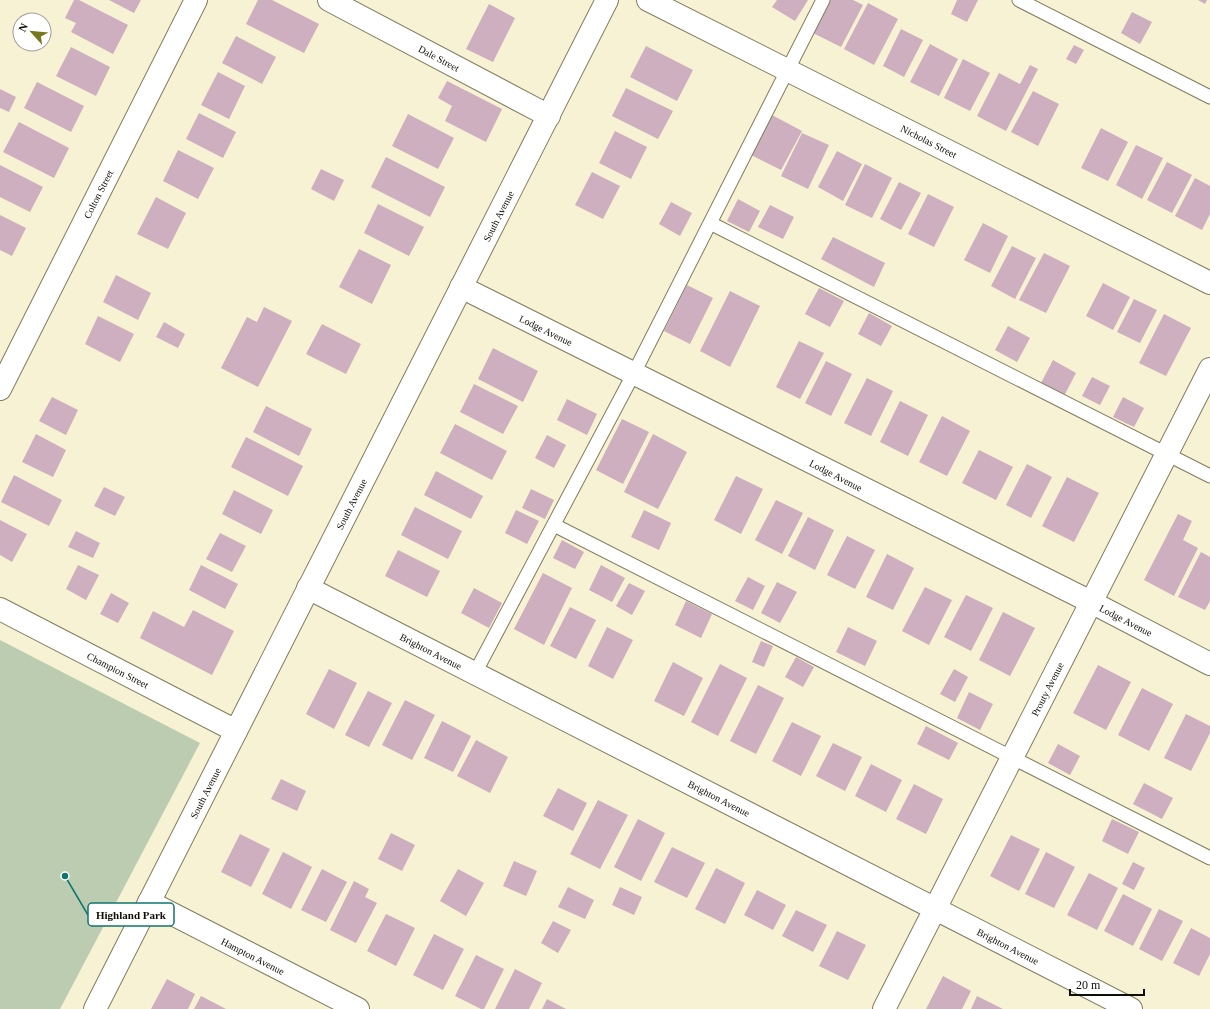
<svg xmlns="http://www.w3.org/2000/svg" width="1210" height="1009" font-family="'Times New Roman',serif">
<style>
.green{fill:#bcccb1}
.building{fill:#cdafbf}
.lines{fill:none;stroke-linecap:round;stroke-linejoin:round}
.lane-casing{stroke:#817c60;stroke-width:15}
.street-casing{stroke:#817c60;stroke-width:24}
.secondary-casing{stroke:#817c60;stroke-width:24}
.lane{stroke:#fff;stroke-width:13}
.street{stroke:#fff;stroke-width:22}
.secondary{stroke:#fff;stroke-width:22}
.labels{text-anchor:middle;stroke-width:3;stroke-linejoin:round;paint-order:stroke}
.street-label{font-size:10px;fill:#0f0d04;stroke:#fff}
.leader{fill:none;stroke:#0f766e;stroke-width:1.5}
.callout-dot{fill:#0f766e;stroke:#fff;stroke-width:1.5}
.callout{fill:#fff;stroke:#0f766e;stroke-width:1.5}
.callout-label{font-size:11px;text-anchor:middle;font-weight:bold;fill:#0f0d04}
</style>
<rect width="100%" height="100%" fill="#f7f2d3"/>
<path class="green" d="M0,640L200,743L60,1009H0Z"/>
<path class="building" d="M74,0H79L128,25L113,54L71,32L76,23L65,18Z
M109,0H141L134,13Z
M258,0H272L319,24L304,53L246,24Z
M777,0H808L795,21L772,7Z
M830,0H853L863,5L841,47L813,33Z
M957,0H978L967,22L951,14Z
M1198,0H1207L1205,4Z
M868,3L898,19L874,65L844,49Z
M489,4L515,18L493,62L466,49Z
M1132,12L1152,22L1140,44L1121,33Z
M901,29L923,40L904,77L883,66Z
M236,36L276,57L262,84L222,63Z
M930,44L958,59L939,96L910,82Z
M1074,45L1084,50L1076,64L1066,59Z
M646,46L693,70L677,101L630,77Z
M71,47L110,67L96,96L56,76Z
M963,59L990,73L970,111L944,98Z
M1030,65L1038,69L1006,131L977,116L999,73L1020,84Z
M218,72L245,86L229,119L201,105Z
M447,81L502,109L486,142L445,121L452,106L438,98Z
M37,82L84,106L71,132L24,108Z
M626,88L673,111L658,139L612,116Z
M0,89L16,97L9,112L0,108Z
M1033,91L1059,104L1038,146L1011,132Z
M199,113L236,132L223,158L186,139Z
M408,114L454,138L438,169L392,146Z
M772,115L802,131L781,170L751,155Z
M19,122L69,148L54,178L3,152Z
M1101,128L1128,142L1108,181L1081,168Z
M615,131L647,147L631,179L599,163Z
M802,133L829,145L808,189L781,176Z
M1136,145L1163,158L1142,199L1116,185Z
M178,150L214,168L198,199L163,181Z
M837,151L862,164L843,201L818,187Z
M386,157L445,187L430,217L371,187Z
M1167,162L1192,175L1172,213L1147,200Z
M865,164L892,178L872,218L845,205Z
M0,165L43,187L30,212L0,197Z
M321,169L344,180L334,201L311,189Z
M592,172L620,186L603,219L575,205Z
M1195,178L1210,186V214L1202,230L1175,216Z
M899,182L921,193L901,230L880,219Z
M928,194L954,207L934,247L908,234Z
M156,197L186,213L168,249L137,234Z
M738,199L760,211L749,232L727,221Z
M671,202L692,213L680,236L659,224Z
M378,204L424,227L409,256L364,233Z
M770,205L794,217L783,239L758,227Z
M0,215L26,228L12,256L0,250Z
M983,223L1008,236L990,273L964,260Z
M833,237L885,263L874,287L821,259Z
M1012,246L1036,258L1015,299L991,286Z
M359,249L391,265L372,304L339,287Z
M1044,253L1070,266L1046,313L1019,300Z
M116,275L151,293L138,320L103,302Z
M1103,283L1130,297L1113,330L1086,316Z
M687,285L713,298L690,344L664,331Z
M819,288L844,301L830,327L805,314Z
M730,291L760,306L730,367L700,351Z
M1134,299L1157,310L1140,343L1117,332Z
M264,307L292,321L258,387L221,368L247,317L257,322Z
M869,313L892,326L881,346L858,334Z
M1164,314L1191,328L1166,376L1139,363Z
M98,316L134,334L120,362L85,344Z
M164,322L185,334L178,348L156,337Z
M322,324L361,344L346,374L306,354Z
M1008,326L1030,338L1017,362L995,350Z
M799,341L824,353L800,399L776,387Z
M493,348L538,371L523,402L478,379Z
M1053,360L1076,373L1064,396L1041,383Z
M826,361L852,374L831,416L805,403Z
M1092,377L1110,386L1100,405L1082,396Z
M867,378L893,391L871,436L844,423Z
M474,384L518,406L503,434L460,412Z
M52,397L78,410L66,435L39,421Z
M1123,397L1144,408L1134,427L1113,417Z
M567,399L597,414L587,435L557,420Z
M900,401L928,415L908,456L880,442Z
M266,406L312,429L299,456L253,432Z
M942,416L970,431L947,476L919,462Z
M622,419L649,432L623,484L596,470Z
M455,424L507,451L492,480L440,453Z
M36,434L66,450L53,477L22,462Z
M653,434L687,452L658,509L624,492Z
M547,435L566,445L554,468L535,458Z
M246,437L303,466L288,496L231,467Z
M979,450L1013,467L996,500L962,483Z
M1027,464L1052,477L1031,518L1006,505Z
M436,471L483,496L471,519L424,495Z
M14,475L62,500L49,526L1,502Z
M736,476L763,489L741,534L714,520Z
M1067,477L1099,493L1074,542L1042,526Z
M104,487L125,497L115,516L94,506Z
M531,489L554,500L545,519L522,508Z
M234,490L273,510L261,534L222,514Z
M776,500L803,513L782,554L755,540Z
M415,507L462,531L448,559L401,535Z
M516,510L539,521L527,544L505,533Z
M644,510L671,523L659,550L631,537Z
M1178,514L1192,521L1183,540L1198,548L1174,596L1144,580Z
M808,517L834,530L815,570L788,556Z
M0,520L27,534L12,562L0,555Z
M76,531L100,543L93,558L68,547Z
M220,533L246,546L232,572L206,559Z
M847,536L875,550L855,589L827,575Z
M562,540L584,552L575,569L553,558Z
M398,550L440,571L427,597L385,576Z
M1201,552L1210,557V601L1205,610L1178,597Z
M887,554L914,568L893,610L866,597Z
M78,565L99,575L86,600L66,589Z
M201,565L238,584L225,609L189,590Z
M601,565L625,578L612,602L589,590Z
M543,573L572,588L544,645L514,629Z
M748,577L765,586L753,610L735,601Z
M777,582L797,592L780,623L761,613Z
M629,583L645,591L632,615L616,606Z
M925,587L952,600L929,645L902,631Z
M474,588L502,603L489,628L461,613Z
M111,593L129,603L118,623L100,614Z
M966,595L993,608L971,651L944,637Z
M686,601L712,614L701,638L675,625Z
M570,607L596,620L576,659L550,646Z
M193,610L234,631L212,675L140,638L153,611L184,627Z
M1003,612L1035,628L1010,676L979,660Z
M607,627L633,640L613,679L588,666Z
M848,627L877,641L865,666L836,652Z
M761,641L773,646L764,667L752,662Z
M796,657L814,667L803,687L785,677Z
M673,662L703,678L684,716L654,701Z
M720,664L747,678L718,736L691,722Z
M1098,665L1131,682L1106,730L1073,713Z
M329,669L357,683L334,729L306,714Z
M954,669L968,677L955,702L940,694Z
M758,685L784,698L756,754L730,741Z
M1142,688L1173,704L1149,751L1118,735Z
M368,691L392,703L369,747L345,735Z
M969,692L993,704L980,730L957,718Z
M405,700L435,715L412,760L382,745Z
M1186,714L1210,726V733L1191,771L1164,758Z
M442,721L471,736L453,772L424,758Z
M792,722L821,736L801,776L772,761Z
M926,726L958,743L949,760L917,744Z
M476,740L508,757L490,793L457,776Z
M833,743L862,757L845,791L816,776Z
M1058,744L1080,756L1070,775L1048,763Z
M871,764L902,780L886,812L855,796Z
M281,779L306,791L297,811L271,799Z
M1144,783L1173,798L1162,819L1133,804Z
M914,784L943,799L926,834L896,819Z
M558,788L587,803L573,831L543,816Z
M598,800L628,815L600,869L570,854Z
M638,819L665,833L641,881L614,867Z
M1112,819L1139,832L1128,854L1102,841Z
M391,833L415,845L402,871L378,859Z
M240,834L270,849L251,887L221,872Z
M1011,835L1040,849L1019,891L990,876Z
M672,847L705,863L687,898L654,882Z
M283,852L312,867L291,909L262,894Z
M1046,852L1075,867L1054,908L1025,894Z
M514,861L537,871L526,896L503,886Z
M1133,862L1145,868L1134,890L1122,884Z
M716,868L745,883L725,924L695,909Z
M322,869L347,882L326,922L301,910Z
M458,869L484,883L466,916L440,901Z
M1089,873L1118,888L1097,930L1067,915Z
M354,881L369,889L365,897L377,903L356,943L330,930Z
M568,887L594,900L585,919L558,907Z
M620,887L642,897L634,915L612,905Z
M757,890L786,905L773,930L744,915Z
M1123,894L1152,909L1133,946L1104,931Z
M1159,909L1183,921L1162,961L1139,949Z
M796,910L827,925L813,952L782,936Z
M386,914L415,928L396,966L367,951Z
M553,921L571,930L558,953L541,943Z
M1191,928L1210,938V954L1199,976L1173,963Z
M837,931L866,945L848,980L819,966Z
M434,934L464,949L443,990L413,975Z
M476,955L504,969L484,1009H481L455,996Z
M515,969L542,983L529,1009H495Z
M943,976L971,991L962,1009H926Z
M167,979L195,994L188,1009H151Z
M201,996L226,1009H194Z
M977,996L1003,1009H971Z
M547,999L566,1009H542Z"/>
<g class="lines">
<g class="lane-casing">
<path id="lane" d="M1019,0L1210,97
M710,223L1210,476
M554,525L1210,858
M475,673L634,373L823,0"/>
</g>
<g class="street-casing">
<path id="street" d="M329,0L549,116
M648,0L1210,283
M461,287L1091,602L1210,664
M0,389L196,0
M308,588L1131,1009
M0,609L236,731
M149,902L358,1009
M884,1009L1210,369"/>
</g>
<g class="secondary-casing">
<path id="secondary" d="M95,1009L607,0"/>
</g>
<use href="#lane" class="lane"/>
<use href="#street" class="street"/>
<use href="#secondary" class="secondary"/>
</g>
<g class="labels">
<g class="street-label">
<text transform="translate(439 58) rotate(28)" y="4">Dale Street</text>
<text transform="translate(929 141) rotate(27)" y="4">Nicholas Street</text>
<text transform="translate(98 194) rotate(-63)" y="4">Colton Street</text>
<text transform="translate(498 216) rotate(-63)" y="4">South Avenue</text>
<text transform="translate(546 330) rotate(26)" y="4">Lodge Avenue</text>
<text transform="translate(836 475) rotate(27)" y="4">Lodge Avenue</text>
<text transform="translate(351 504) rotate(-63)" y="4">South Avenue</text>
<text transform="translate(1126 620) rotate(27)" y="4">Lodge Avenue</text>
<text transform="translate(431 651) rotate(27)" y="4">Brighton Avenue</text>
<text transform="translate(118 670) rotate(27)" y="4">Champion Street</text>
<text transform="translate(1047 689) rotate(-63)" y="4">Prouty Avenue</text>
<text transform="translate(205 793) rotate(-63)" y="4">South Avenue</text>
<text transform="translate(719 798) rotate(27)" y="4">Brighton Avenue</text>
<text transform="translate(1008 946) rotate(27)" y="4">Brighton Avenue</text>
<text transform="translate(253 956) rotate(27)" y="4">Hampton Avenue</text>
</g>
</g>
<path class="leader" d="M65 876L88 915"/>
<circle class="callout-dot" cx="65" cy="876" r="4"/>
<rect class="callout" x="88" y="903" width="86" height="23" rx="4"/>
<g class="callout-label">
<text x="131" y="919">Highland Park</text>
</g>
<g transform="translate(32 32) rotate(297)"><circle r="19" fill="#ffffff" stroke="#9f9e9b"/>
<path d="M0-3L7 15L0 10L-7 15Z" fill="#77771e"/>
<text y="-6" font-size="11" font-weight="bold" text-anchor="middle" fill="#0f0d04">N</text>
</g>
<path d="M1070 989v6h74v-6" fill="none" stroke="#0f0d04" stroke-width="2"/>
<text x="1076" y="989" font-size="12" fill="#0f0d04" stroke="#ffffff" stroke-width="3" paint-order="stroke">20 m</text>
</svg>
